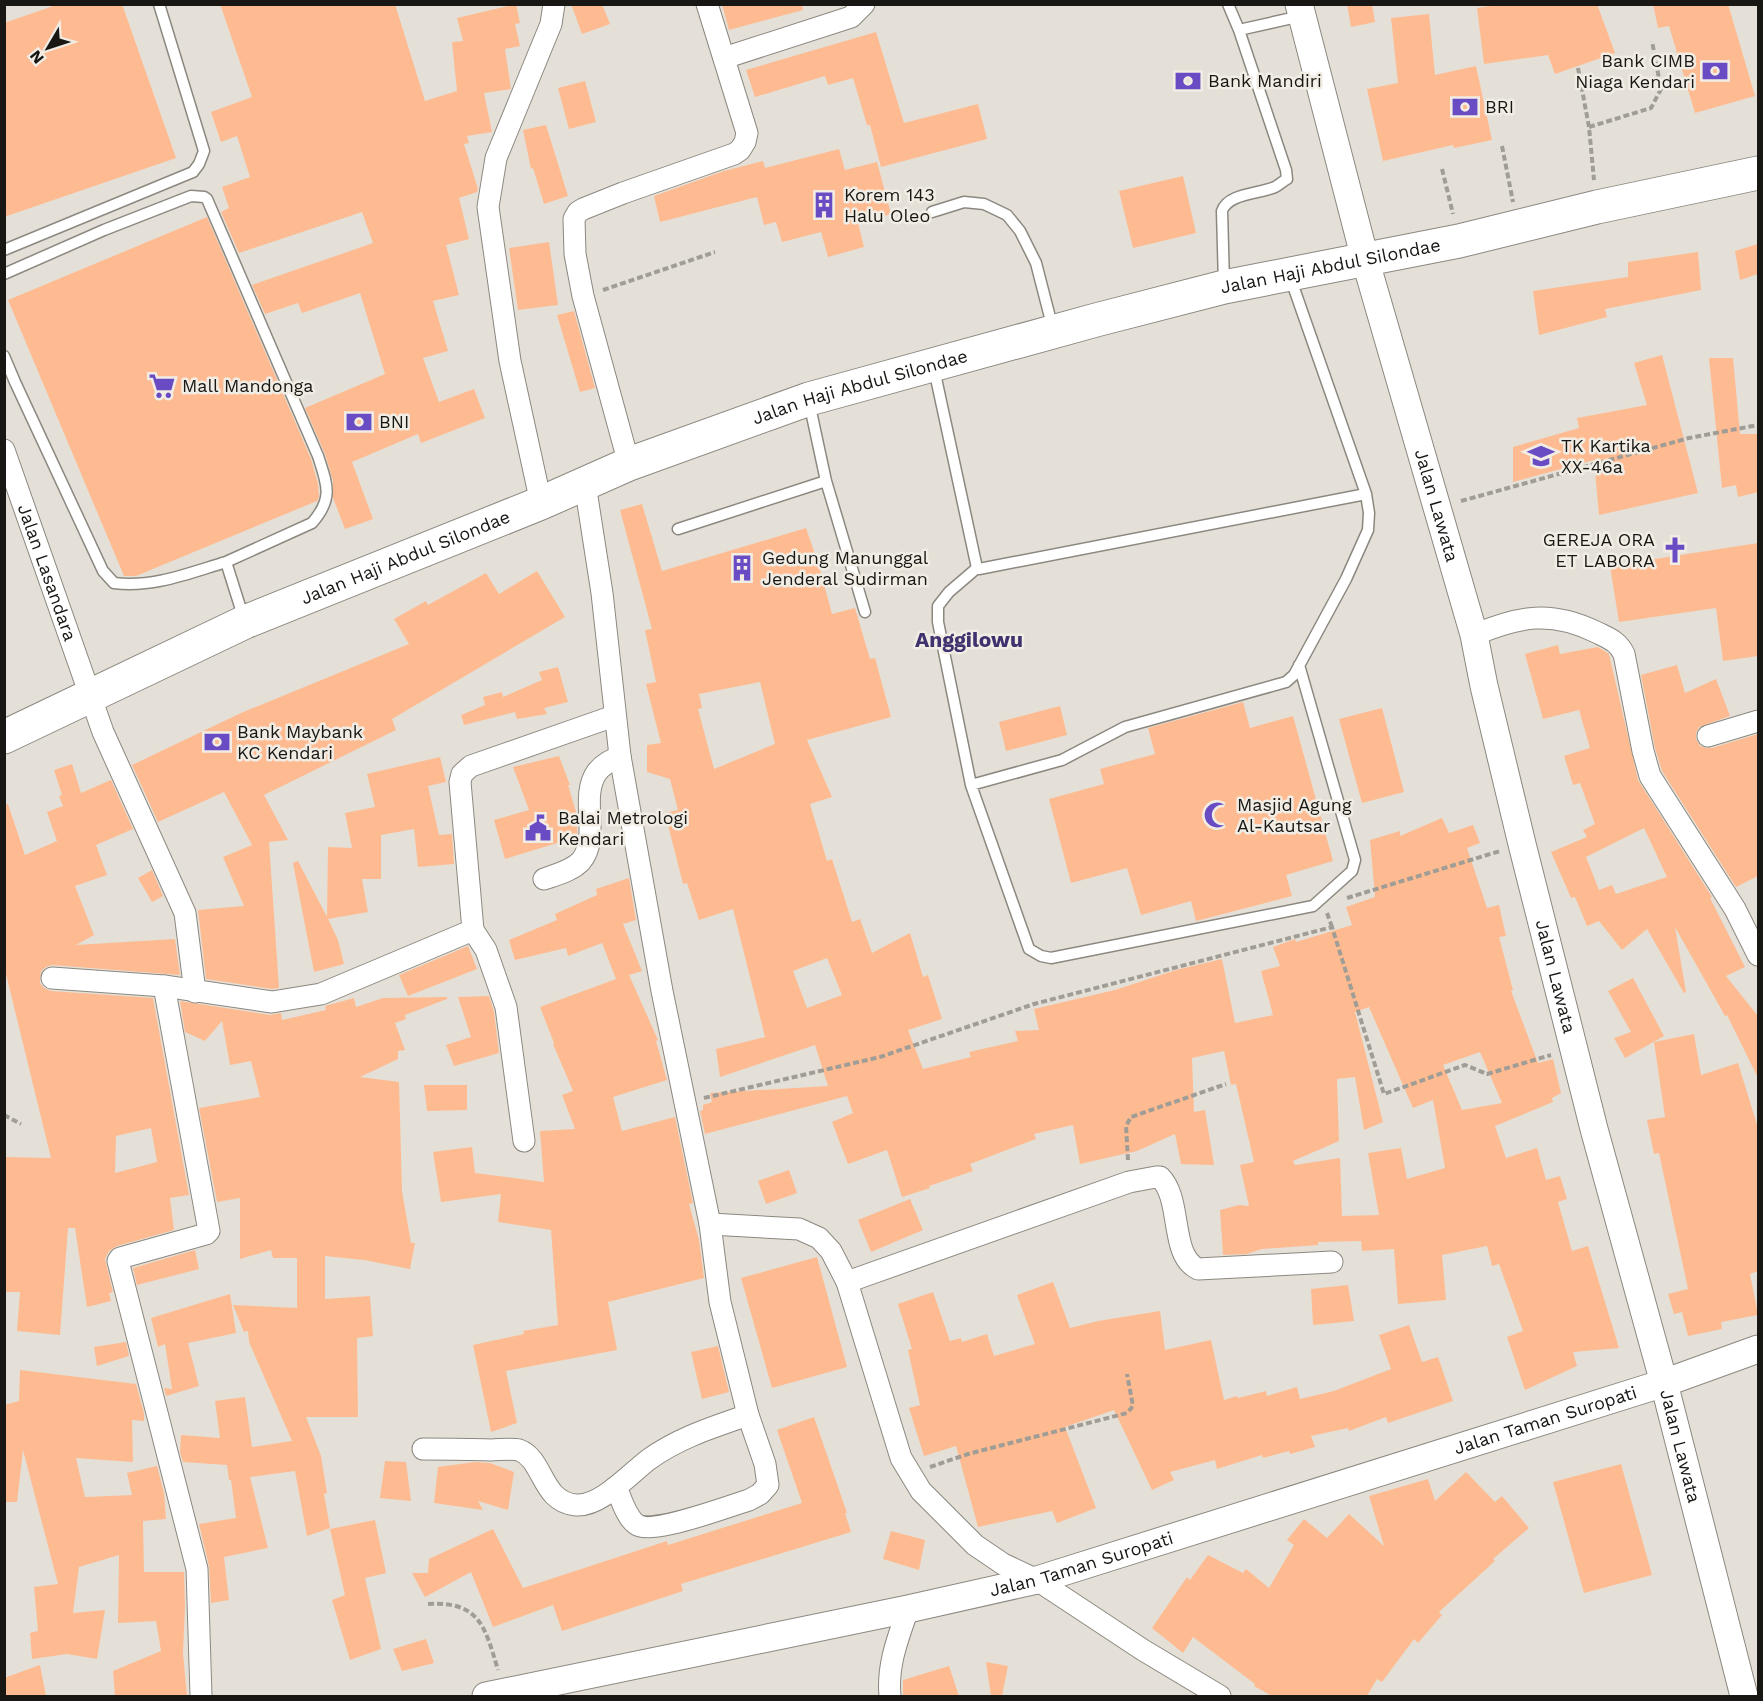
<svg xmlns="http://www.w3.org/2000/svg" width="1763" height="1701" font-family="'Work Sans',sans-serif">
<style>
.building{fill:#febb91;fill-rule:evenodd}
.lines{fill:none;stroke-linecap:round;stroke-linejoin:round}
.service-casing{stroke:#8c8880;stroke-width:13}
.minor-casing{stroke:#8c8880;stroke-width:23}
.tertiary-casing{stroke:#8c8880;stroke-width:29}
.trunk-casing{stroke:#8c8880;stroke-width:35}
.path{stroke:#a09d96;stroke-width:4;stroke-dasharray:6 3;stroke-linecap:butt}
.service{stroke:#fff;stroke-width:10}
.minor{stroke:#fff;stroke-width:21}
.tertiary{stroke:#fff;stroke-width:27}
.trunk{stroke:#fff;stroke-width:33}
.labels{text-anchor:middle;stroke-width:5;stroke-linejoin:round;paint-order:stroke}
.poi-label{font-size:18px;fill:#181714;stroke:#f1ede4;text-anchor:start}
.street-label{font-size:18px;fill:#181714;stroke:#f1ede4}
.quarter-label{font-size:21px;font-weight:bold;fill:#3f326e;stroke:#f1ede4}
</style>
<rect width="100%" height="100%" fill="#e4e0d7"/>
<path class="building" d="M59,4H122L176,158L4,217V23Z
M220,4H395L425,101L457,91L452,42L463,41L457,18L516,4L520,23L515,24L520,46L505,49L511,89L484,93L492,132L467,136L469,143L464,144L478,189L477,192L459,198L469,239L446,245L459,295L433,301L448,351L423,358L439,402L474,389L485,418L421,443L418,434L352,462L373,519L345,529L333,498V481L325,454L305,408L385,374L360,293L302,313L298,303L265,314L252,285L373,243L362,212L239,253L221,212L229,208L222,187L250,177L237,136L221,142L211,112L252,97Z
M571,4H602L610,24L582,34Z
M722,4H802L803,10L729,30Z
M1347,4H1372L1375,22L1351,27Z
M1501,4H1597L1615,53L1555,74L1548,55L1484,64L1477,8Z
M1653,4H1728L1755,96L1695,113L1669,26L1658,28Z
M1429,14L1435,75L1476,66L1492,140L1454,148L1453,145L1383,161L1367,89L1398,83L1391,18Z
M876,32L904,123L978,104L987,139L881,167L870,125H867L853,78L828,85L825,76L755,97L746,70Z
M585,81L596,122L569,129L558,88Z
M546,125L568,196L544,204L533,168L531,169L523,130Z
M839,149L845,170L877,162L891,214L858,223L864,247L828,257L821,232L782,242L776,222L764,225L757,197L660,222L654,196L724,171L763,161L765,168Z
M1183,176L1196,233L1133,248L1119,191Z
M207,217L311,459L318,484L319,497L317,501L136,576H124L8,300Z
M549,242L558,305L518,310L509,248Z
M1758,244V274L1740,280L1735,251Z
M1698,252L1701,290L1605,309L1607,317L1539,335L1533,291L1628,277V262Z
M574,311L595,388L580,392L557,315Z
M1662,355L1698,493L1599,515L1594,460L1513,482V447L1579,428L1577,418L1647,405L1634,363Z
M1709,358H1733L1740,434H1758V492L1738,497L1736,485L1722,488Z
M642,504L662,571L806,528L819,566L832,614L855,608L870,659L875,658L891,717L807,740L832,797L810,804L827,861L832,859L852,922L860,919L872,953L910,933L923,977L928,975L942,1019L908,1030L923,1069L971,1057L969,1052L1018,1041L1015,1031L1039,1030L1034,1009L1115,990L1176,970L1222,959L1235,1023L1273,1015L1261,971L1280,966L1273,947L1295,939L1296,942L1352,925L1346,907L1375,897L1370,840L1400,831V836L1442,818L1449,833L1473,825L1480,843L1467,848L1487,908L1499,905L1506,936L1499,937L1513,990L1511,991L1538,1063L1553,1059L1561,1093L1552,1098L1553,1102L1495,1126L1506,1158L1537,1148L1546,1180L1560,1176L1567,1199L1558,1202L1572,1251L1588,1246L1619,1348L1573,1352L1577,1366L1525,1390L1507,1337L1523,1331L1499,1264L1492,1266L1487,1246L1442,1255L1446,1300L1398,1304L1394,1249L1362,1251L1361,1241L1318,1242V1245L1262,1249L1247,1254L1223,1255L1220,1210L1239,1205L1249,1206L1240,1165L1254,1162L1236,1084L1231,1085L1224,1051L1192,1058L1194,1112L1205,1110L1214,1165L1181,1164L1175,1134L1137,1151L1080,1164L1073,1125L1034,1134L1036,1139L970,1164L973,1171L929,1186L930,1188L902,1197L887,1150L848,1164L832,1122L853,1113L847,1096L705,1134L700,1111L703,1110V1105L712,1102L710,1093L828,1086L815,1045L720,1077L716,1049L765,1037L733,909L699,920L687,883L683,884L665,813L678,810L670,779L647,772V745L661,743L646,684L656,682L645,630L652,629L620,510ZM760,682L775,744L714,769L698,709L702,708L699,694ZM827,958L842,995L807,1008L793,971ZM1369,1007L1413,1108L1433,1100L1445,1168L1407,1179L1401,1148L1368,1153L1379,1215L1342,1216L1340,1158L1295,1165L1293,1161L1339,1141L1337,1079L1355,1077L1364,1130L1383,1122L1355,1012ZM1480,1052L1502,1103L1462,1110L1443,1065Z
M1758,543V656L1723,661L1716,608L1619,622L1610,566Z
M537,571L565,617L392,719L396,730L264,795L288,840L269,842L279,988L272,989L206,979L198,910L244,906L223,857L252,845L224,792L158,822L132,765L241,713L409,644L394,619L426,601L428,605L486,573L499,594Z
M1558,645L1560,654L1598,647L1609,654L1638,780L1712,897L1710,898L1745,967L1726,976L1758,1016V1078L1727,1015L1725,1016L1675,927L1686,992L1684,993L1647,929L1622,950L1599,921L1587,926L1575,897L1571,898L1551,852L1587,837L1583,830L1595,824L1580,783L1573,785L1564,756L1590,748L1579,710L1543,719L1525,654ZM1644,828L1667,877L1616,894L1612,885L1599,890L1586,857Z
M1677,665L1685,693L1716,679L1730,716L1699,727L1696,733V739L1700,746L1706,748H1712L1758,734V876L1736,887L1662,771L1655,748L1641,675Z
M558,667L568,702L544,708L547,714L517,719L515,712L464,725L461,715L485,705L483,697L502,692L503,697L542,680L539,672Z
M1243,702L1250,728L1293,716L1333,861L1286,875L1292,896L1196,921L1191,901L1141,915L1127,868L1071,883L1049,799L1104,784L1100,769L1155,754L1148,728Z
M1060,706L1067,735L1006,751L999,722Z
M1382,708L1404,792L1362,803L1339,719Z
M559,756L570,785H568L577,815V837L505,859L494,820L529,810L513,767Z
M440,757L446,782L428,786L439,835L452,834L454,864L418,867L414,829L381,835V879H362L368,912L328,919L338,940L344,964L314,972L293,863L298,861L327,917L328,847L352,848L345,813L375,807L367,774Z
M72,764L81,793L111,780L133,829L96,845L107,875L75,886L94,935L76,945L175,939L180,975L52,965L46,967L41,971L40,983L44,988L51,991L153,998L189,1195L170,1198L174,1230L117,1246L109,1251L105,1259L113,1292L109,1293L111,1301L87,1307L75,1228H68L60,1335L17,1331L20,1292H4V1157L51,1158L4,966V805L8,804L25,855L57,841L47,812L63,806L59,796L62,795L54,770ZM151,1128L157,1162L115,1173L116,1136Z
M152,870L163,896L152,902L138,878Z
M629,878L636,920L623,924L642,971L629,975L658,1040L656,1041L667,1080L613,1097L622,1131L675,1117L693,1203L689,1204L699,1240L704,1278L608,1302L617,1350L506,1371L517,1423L491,1432L473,1345L524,1334L523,1331L558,1325L551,1230L498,1222L501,1194L441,1202L433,1152L472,1147L475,1173L544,1182L540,1131L575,1129L562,1095L573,1091L553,1044L554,1043L540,1007L616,979L602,943L568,956L566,948L515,960L509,940L557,920L555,914L597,895L596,889Z
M468,946L477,969L408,996L399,975Z
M1633,978L1664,1036L1625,1058L1614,1038L1631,1032L1608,991Z
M489,996L494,1012L499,1053L454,1066L446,1045L471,1037L458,997Z
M447,997V999L405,1015L406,1019L395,1023L405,1050L398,1051V1059L360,1077L399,1082L402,1191L411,1243H415L410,1269L364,1260L325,1256V1299L370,1296L373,1336L357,1338L358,1417H306L321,1456L327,1493L324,1494L330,1528L307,1536L295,1471L250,1477L268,1548L224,1557L229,1600L211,1603L209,1566L199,1524L236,1518L231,1480H229L227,1465L183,1462L180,1452L181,1435L220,1438L215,1401L245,1397L252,1447L292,1441L249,1342L248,1331L244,1332L233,1305L297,1308V1258H273L271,1250L240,1259V1198L217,1202L199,1108L260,1097L251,1061L230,1065L222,1021L205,1041L185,1032L180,1001L270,1015L281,1013L282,1020L326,1010L325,1006L354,998L356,1007L383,998Z
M1694,1034L1701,1075L1738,1063L1758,1128V1271L1750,1274L1758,1315L1721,1322L1722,1329L1688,1336L1682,1312L1674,1314L1668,1294L1688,1289L1659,1153L1654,1154L1647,1120L1665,1117L1654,1042Z
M424,1085H467V1110L427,1111Z
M789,1170L797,1193L766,1204L758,1181Z
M910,1199L923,1230L871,1252L858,1220Z
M195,1250L199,1269L137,1285L133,1268Z
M817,1257L847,1367L772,1388L741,1278Z
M1053,1282L1070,1328L1098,1321L1160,1311L1165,1350L1211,1340L1224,1400L1237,1396L1238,1398L1266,1391L1267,1396L1297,1387L1300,1399L1334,1391L1391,1369L1379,1335L1409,1325L1422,1362L1438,1357L1453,1401L1388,1423L1386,1417L1349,1431L1348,1428L1311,1436L1315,1447L1290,1454L1289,1451L1263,1458L1262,1455L1217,1469L1215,1460L1170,1472L1174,1480L1152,1490L1114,1410L1065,1427L1096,1508L1057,1523L1052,1511L978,1527L956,1446L924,1456L909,1408L920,1405L908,1350L912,1349L898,1304L933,1292L950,1341L961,1338L962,1342L987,1334L994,1356L1035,1344L1017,1295Z
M1348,1285L1354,1321L1313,1325L1311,1289Z
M230,1294L236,1333L188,1343L199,1386L166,1396L164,1388L172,1389L165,1344L158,1347L151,1318Z
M126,1342L129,1356L97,1366L94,1347Z
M718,1346L729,1392L702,1399L691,1352Z
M20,1370L136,1384L144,1413V1421L132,1420L133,1462L76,1458L85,1497L132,1495L127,1473L157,1466L164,1493L166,1519L143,1521L144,1572H184L185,1607L183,1653L187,1696H115L113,1671L161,1651L156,1621L118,1623L119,1555L79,1567L73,1613L105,1610L97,1659L67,1654L32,1659L30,1633L38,1631L34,1587L58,1584L23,1450L17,1502H4V1405L19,1401Z
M814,1417L847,1513H845L851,1532L681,1584L683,1591L562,1631L553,1605L493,1627L471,1572L425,1597L412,1573H428L429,1559L493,1529L523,1588L667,1541L668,1545L802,1503L777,1430Z
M385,1461L406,1462L411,1501L380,1498Z
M475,1462L490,1463L514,1472L508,1510L478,1501L483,1510L434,1503L438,1467Z
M1621,1464L1652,1575L1584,1593L1553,1482Z
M1466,1472L1495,1502L1502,1496L1529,1528L1493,1559L1495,1561L1439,1612L1442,1615L1418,1643L1414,1639L1382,1682L1377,1679L1367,1696H1272L1254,1686L1255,1684L1193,1637L1183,1653L1152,1628L1187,1577L1190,1580L1208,1555L1243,1573L1246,1569L1269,1588L1294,1545L1287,1540L1304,1519L1327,1538L1349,1514L1384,1546L1369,1496L1428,1479L1435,1501Z
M375,1520L386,1573L365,1578L381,1649L350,1660L332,1600L345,1595L330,1529Z
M891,1531L925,1540L919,1570L883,1559Z
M426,1639L434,1663L402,1671L393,1649Z
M986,1662L1008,1666L1002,1696H991Z
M40,1665L46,1696H4V1678Z
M949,1666L959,1696H903V1680Z"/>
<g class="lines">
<g class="service-casing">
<path id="service" d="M1239,30L1301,16
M932,212L964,202L984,204L1007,215L1020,231L1036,263L1053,329
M4,250L193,172L199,164L204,151L159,4
M4,274L104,230L191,196L204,197L207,199L318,456C327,484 334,498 312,523L226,562L244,619
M1224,284L1222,211C1228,193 1260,194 1275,187C1279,185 1283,181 1287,179L1286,170L1239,30L1228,4
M4,356L15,382L103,571L114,583C153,588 189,573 226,562
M934,369L977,568L979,569L1366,494
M809,402L826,481L865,612
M678,529L826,481
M977,568L949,592L938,606V622L971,785L1062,760L1125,727L1286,682L1294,675L1346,579L1368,530L1369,513L1366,494L1290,277
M971,785L1029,949L1041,956L1051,958L1313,906L1352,871L1355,860L1299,665"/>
</g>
<g class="minor-casing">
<g id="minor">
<path d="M724,58L851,17L864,4"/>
<path id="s1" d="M4,450L103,732L185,913L195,992"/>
<path d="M629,464L583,296L575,254L574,219L578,212L583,209L623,193L734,154L740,150L745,142L747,133L707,4"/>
<path d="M585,484L602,593L620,756L662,991L710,1224L799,1229L819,1238L831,1251L847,1282L901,1458L921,1491L975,1545L1003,1564L1037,1580L1143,1650L1220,1696"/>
<path d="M541,503L510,361L488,207L496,158L551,24L554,4"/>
<path d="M1474,635C1519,616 1551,610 1596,632C1608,638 1618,641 1624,654L1643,751L1650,776L1735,909L1758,955"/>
<path d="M1708,736L1758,721"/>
<path d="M544,879C555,875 572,871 581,861C601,837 579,797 597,772C603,764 612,760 620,756"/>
<path d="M52,978L164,986L272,1002L321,994L473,930"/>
<path d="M164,986L209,1231L206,1234L120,1258L118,1261L197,1569L201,1696"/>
<path d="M524,1141L506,1007L486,950L473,930L460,782L462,774L471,766L614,716"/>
<path d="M847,1282L1129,1182L1156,1177H1160C1183,1200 1169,1255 1198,1269L1332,1262"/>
<path d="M423,1449C445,1449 468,1449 491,1450C499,1450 511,1448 519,1450C544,1459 541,1502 576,1505C600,1507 630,1474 648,1460C678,1438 713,1427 748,1415L720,1302L710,1224"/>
<path d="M616,1487C621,1498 626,1517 636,1524C650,1536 729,1506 749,1500L760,1494L768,1485L765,1464L748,1415"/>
<path d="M890,1696C887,1665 898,1638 908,1609"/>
</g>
</g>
<g class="tertiary-casing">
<g id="tertiary">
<path id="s2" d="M1299,4L1365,259L1474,635L1484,686L1522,844L1594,1129L1664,1383L1744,1696"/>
<path id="s3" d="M486,1696L908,1609L1037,1580L1664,1383L1758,1349"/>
</g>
</g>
<g class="trunk-casing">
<g id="trunk">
<path id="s4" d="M4,737L245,622L541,503L629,464L809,399L1096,320L1224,287L1459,241L1597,207L1758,173"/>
</g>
</g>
<path class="path" d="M1578,68L1589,127L1594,180
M1589,127L1651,108L1661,89L1652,41
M1502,146L1513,202
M1442,169L1453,214
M603,290L715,252
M1461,501L1689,438L1758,425
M1347,898L1500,851
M1327,913L1332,927
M704,1098L880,1057L1034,1004L1332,927L1384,1094L1465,1065L1487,1074L1551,1055
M4,1115L21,1124
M1128,1160L1126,1126L1131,1117L1226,1084
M930,1467L968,1454L1127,1413L1133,1406L1127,1374
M428,1604C480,1601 485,1627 498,1670"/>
<use href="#service" class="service"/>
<use href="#minor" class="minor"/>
<use href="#tertiary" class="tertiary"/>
<use href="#trunk" class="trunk"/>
</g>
<defs>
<g id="bank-bare" transform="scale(2.07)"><path d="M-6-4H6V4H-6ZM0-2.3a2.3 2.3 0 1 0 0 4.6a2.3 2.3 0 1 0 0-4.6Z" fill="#694bc3" stroke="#f1ede4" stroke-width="2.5" paint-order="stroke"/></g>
<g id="building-bare" transform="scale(2.07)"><path d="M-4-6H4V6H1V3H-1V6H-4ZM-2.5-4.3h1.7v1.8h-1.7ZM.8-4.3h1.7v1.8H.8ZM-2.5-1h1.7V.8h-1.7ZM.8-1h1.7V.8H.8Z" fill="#694bc3" stroke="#f1ede4" stroke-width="2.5" paint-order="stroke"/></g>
<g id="supermarket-bare" transform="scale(2.07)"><path d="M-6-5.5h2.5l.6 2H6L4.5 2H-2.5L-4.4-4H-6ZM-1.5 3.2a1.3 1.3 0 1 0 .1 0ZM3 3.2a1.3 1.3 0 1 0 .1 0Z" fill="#694bc3" stroke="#f1ede4" stroke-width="2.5" paint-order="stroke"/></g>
<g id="school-bare" transform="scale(2.07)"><path d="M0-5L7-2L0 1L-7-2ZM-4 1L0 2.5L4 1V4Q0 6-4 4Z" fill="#694bc3" stroke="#f1ede4" stroke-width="2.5" paint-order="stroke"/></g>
<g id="church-bare" transform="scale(2.07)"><path d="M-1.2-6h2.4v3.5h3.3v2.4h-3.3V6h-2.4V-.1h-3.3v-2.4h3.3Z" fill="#694bc3" stroke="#f1ede4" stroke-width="2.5" paint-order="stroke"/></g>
<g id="mosque-bare" transform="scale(2.07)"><path d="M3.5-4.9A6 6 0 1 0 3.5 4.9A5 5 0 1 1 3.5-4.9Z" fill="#694bc3" stroke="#f1ede4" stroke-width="2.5" paint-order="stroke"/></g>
<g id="civic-bare" transform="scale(2.07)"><path d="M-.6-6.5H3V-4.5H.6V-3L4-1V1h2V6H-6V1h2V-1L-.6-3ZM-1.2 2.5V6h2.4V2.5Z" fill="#694bc3" stroke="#f1ede4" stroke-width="2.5" paint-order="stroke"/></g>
</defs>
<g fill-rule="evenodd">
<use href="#bank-bare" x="1715" y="71"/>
<use href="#bank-bare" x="1188" y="81"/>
<use href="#bank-bare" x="1465" y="107"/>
<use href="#building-bare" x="824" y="205"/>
<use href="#supermarket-bare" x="162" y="386"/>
<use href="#bank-bare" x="359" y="422"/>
<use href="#school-bare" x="1541" y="456"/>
<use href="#church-bare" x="1675" y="550"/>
<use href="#building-bare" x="742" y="568"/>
<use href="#bank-bare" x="217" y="742"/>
<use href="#mosque-bare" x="1217" y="815"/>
<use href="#civic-bare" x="538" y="828"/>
</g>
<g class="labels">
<g class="poi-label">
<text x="1695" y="67" text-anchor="end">Bank CIMB<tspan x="1695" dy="21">Niaga Kendari</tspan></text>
<text x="1208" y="87">Bank Mandiri</text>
<text x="1485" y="113">BRI</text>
<text x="844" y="201">Korem 143<tspan x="844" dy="21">Halu Oleo</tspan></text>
<text x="182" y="392">Mall Mandonga</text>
<text x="379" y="428">BNI</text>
<text x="1561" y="452">TK Kartika<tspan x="1561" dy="21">XX-46a</tspan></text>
<text x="1655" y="546" text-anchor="end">GEREJA ORA<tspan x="1655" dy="21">ET LABORA</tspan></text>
<text x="762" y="564">Gedung Manunggal<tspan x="762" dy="21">Jenderal Sudirman</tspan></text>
<text x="237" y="738">Bank Maybank<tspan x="237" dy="21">KC Kendari</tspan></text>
<text x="1237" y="811">Masjid Agung<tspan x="1237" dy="21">Al-Kautsar</tspan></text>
<text x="558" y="824">Balai Metrologi<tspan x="558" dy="21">Kendari</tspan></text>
</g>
<g class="street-label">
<text dy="6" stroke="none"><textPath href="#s4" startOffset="1412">Jalan Haji Abdul Silondae</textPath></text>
<text dy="6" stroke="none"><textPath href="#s4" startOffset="926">Jalan Haji Abdul Silondae</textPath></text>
<text dy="6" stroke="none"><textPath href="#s2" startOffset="520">Jalan Lawata</textPath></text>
<text dy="6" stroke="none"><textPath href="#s4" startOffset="440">Jalan Haji Abdul Silondae</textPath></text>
<text dy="6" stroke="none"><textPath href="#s1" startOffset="130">Jalan Lasandara</textPath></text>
<text dy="6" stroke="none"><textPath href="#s2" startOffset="1006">Jalan Lawata</textPath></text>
<text dy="6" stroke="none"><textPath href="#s3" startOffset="1096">Jalan Taman Suropati</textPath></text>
<text dy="6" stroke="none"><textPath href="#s2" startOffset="1492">Jalan Lawata</textPath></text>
<text dy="6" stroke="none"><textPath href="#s3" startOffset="610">Jalan Taman Suropati</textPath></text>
</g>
<g class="quarter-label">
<text x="969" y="647">Anggilowu</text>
</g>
</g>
<rect width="1763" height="1701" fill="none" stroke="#181714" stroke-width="12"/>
<g transform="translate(48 48) rotate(231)" stroke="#f1ede4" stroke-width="4.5" paint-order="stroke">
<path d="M0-4.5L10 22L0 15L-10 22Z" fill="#181714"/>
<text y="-9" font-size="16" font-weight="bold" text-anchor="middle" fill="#181714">N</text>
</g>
</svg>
